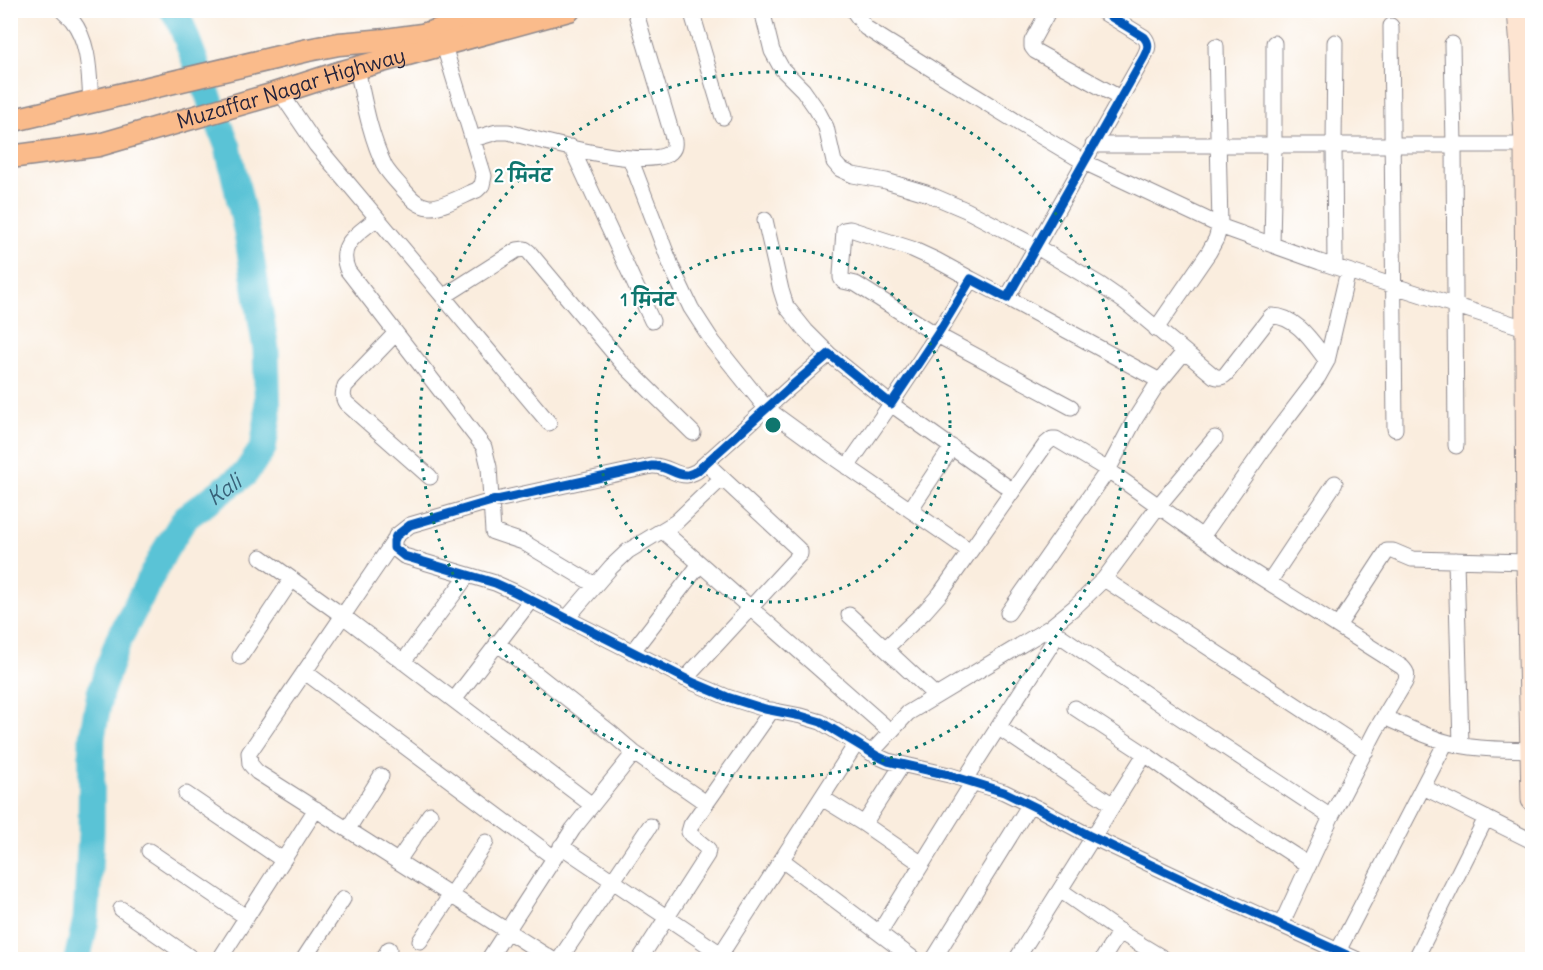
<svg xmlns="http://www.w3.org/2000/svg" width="1543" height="970" font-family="Delius,'Playpen Sans Deva',sans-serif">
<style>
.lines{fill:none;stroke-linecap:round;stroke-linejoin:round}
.river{stroke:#5ac3d6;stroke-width:27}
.minor-casing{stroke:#8e888c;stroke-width:17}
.secondary-casing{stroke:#8e888c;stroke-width:23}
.primary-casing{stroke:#8e888c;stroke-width:25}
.minor{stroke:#fff;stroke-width:15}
.secondary{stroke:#fde4d1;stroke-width:21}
.primary{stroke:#fabb8b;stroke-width:22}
.cycleway-casing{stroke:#fff;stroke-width:13}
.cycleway{stroke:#0057b8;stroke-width:9}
.ring{fill:none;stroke:#0f766e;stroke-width:3;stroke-dasharray:3 6}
.labels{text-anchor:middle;stroke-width:4.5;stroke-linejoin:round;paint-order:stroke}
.street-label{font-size:21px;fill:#22223b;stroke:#fff}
.water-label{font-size:22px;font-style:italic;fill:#386279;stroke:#fff}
.centre{fill:#0f766e;stroke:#fff;stroke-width:3}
.ring-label{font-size:18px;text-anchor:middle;font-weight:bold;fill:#0f766e;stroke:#fff;stroke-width:4.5;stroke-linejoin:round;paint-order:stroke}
</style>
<rect width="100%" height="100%" fill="#fff"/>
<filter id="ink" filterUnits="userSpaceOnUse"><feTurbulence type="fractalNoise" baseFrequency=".0167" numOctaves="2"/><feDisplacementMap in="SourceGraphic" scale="12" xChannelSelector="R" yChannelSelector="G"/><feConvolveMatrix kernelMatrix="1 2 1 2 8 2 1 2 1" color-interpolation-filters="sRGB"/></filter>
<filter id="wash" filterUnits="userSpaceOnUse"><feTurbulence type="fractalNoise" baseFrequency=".008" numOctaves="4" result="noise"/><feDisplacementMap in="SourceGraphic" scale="24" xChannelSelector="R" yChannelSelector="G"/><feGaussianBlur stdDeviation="1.35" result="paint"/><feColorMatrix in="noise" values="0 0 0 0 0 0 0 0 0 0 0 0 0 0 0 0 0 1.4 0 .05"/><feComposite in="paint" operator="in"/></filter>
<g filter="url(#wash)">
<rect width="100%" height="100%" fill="#faedde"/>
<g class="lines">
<path class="river" id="s1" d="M77,960L86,920L91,834L92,737L100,693L118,641L164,552L185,518L245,474L263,448L268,417L266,349L247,233L228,147L179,19L173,10"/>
</g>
</g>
<g filter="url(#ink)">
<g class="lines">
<g class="minor-casing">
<path id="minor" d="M62,10C65,14 70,17 72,20C90,43 89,75 91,102
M691,10L723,117
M762,10L772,51L782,69L803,90L817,110L826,127L834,162L840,169L853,175L886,181L926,193L966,210L1037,247L1099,284L1125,302L1214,376C1219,378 1222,378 1226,374L1271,316C1296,315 1313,343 1327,361
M853,10L866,28L888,42L1022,125L1084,162L1225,228L1320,262L1525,328
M1049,10L1032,41V47L1035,51L1120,98
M1100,10L1144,37C1150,44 1148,49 1144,57L1007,298L971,279L937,335L891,404L829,354L787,390L697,471C696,472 688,475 687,475C675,476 667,465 652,466L492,501L410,525L396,536L394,541V548L404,556L495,583L515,592L694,683L727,697L765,709L801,716L821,722L877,756L888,761L949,775L1004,792L1041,810L1088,835L1215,895L1358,960
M1391,26L1395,429
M1452,44L1454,145L1456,446
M357,68C364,101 370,136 385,167C390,175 397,182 403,189C410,197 417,206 429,207C442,208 464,195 477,190L482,185L484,176L444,46
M280,92L316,145L549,423
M473,139L497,132H508C528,137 681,183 674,141L635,10
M1093,145H1525L1532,147
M571,147L652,321
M630,158L672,268L691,308L713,342L766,408L836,459L970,551
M377,218C358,234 336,244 348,271L484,447L489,467L493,532L523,542L595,585
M765,220L781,290L786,306L806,331L829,354
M1272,245L1274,145V43
M1335,266L1334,145L1335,42
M971,279L936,260L912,249L850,229L844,230L841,275V278L843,281L856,284L937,335L1071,407
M443,297L517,250L525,249L529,252L623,364L693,433
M1007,298L1160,381
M1156,329L1209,252L1216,239L1220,226L1216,46
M396,333L345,386C343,393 342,397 346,403L430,477
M847,467L891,404L1013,491
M910,510L952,447
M663,531L890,731
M1202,537L1267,444L1318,377L1327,361L1348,271
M394,541L249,753L250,764L257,772L553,960
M261,557L343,616L592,805
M1456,560L1461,745
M1104,579L1366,751
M1269,582L1335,483
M1008,613L1108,470L1135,419L1156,386L1184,352
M849,615L936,696
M567,618L611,567L628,551L676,522L722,478
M1338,626L1387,551H1393L1412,559L1527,562L1532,560
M1049,628L1178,716L1331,817
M497,643L611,733L634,753L706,803
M886,648L925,611L940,594L1046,444L1052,439H1056L1108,470L1243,566L1402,667C1407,672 1408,675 1405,682L1376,730L1331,817L1281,925
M632,652L700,564
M240,657L292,579
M403,662L468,575
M305,672L553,857
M685,679L800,554V551L797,548L706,463
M454,700L531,600
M1075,708L1145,754L1212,802L1309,865
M1384,717C1404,726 1425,736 1446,742C1473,750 1503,749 1531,750
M999,728L1113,805
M871,753L908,713L1049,628L1076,606L1104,579L1159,505L1215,438
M965,779L1058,634
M1423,787L1532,841
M186,794L283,860
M822,798L864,824L922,864
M864,824L902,765
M348,829L381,776
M561,846L721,954
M149,851L246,917
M782,860L915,960
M398,861L430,814
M1060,890L1123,934L1166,960
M121,909L194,960
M879,933L973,782
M420,941L486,842
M1338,951L1446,742
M640,959L707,855L708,849L691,835L689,832L691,825L772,710
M219,960L316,809
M303,960L343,899
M382,960L389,949
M488,960L573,829L634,753
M559,960L650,826
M717,960L856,744
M933,960L1030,804
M1016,960L1145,754
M1102,960L1120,931
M1415,960L1486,818"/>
</g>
<g class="secondary-casing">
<path id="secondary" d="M1518,10L1521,48L1525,145L1527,562L1532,800"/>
</g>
<g class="primary-casing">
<g id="primary">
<path d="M10,121L308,50L339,44L386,40L422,35L508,10"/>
<path id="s2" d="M10,157L99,145L271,95L342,72L569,10"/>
</g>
</g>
<use href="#minor" class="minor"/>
<use href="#secondary" class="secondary"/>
<use href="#primary" class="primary"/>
<g class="cycleway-casing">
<path id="cycleway" d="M1100,10L1144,37C1150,44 1148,49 1144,57L1007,298L971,279L937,335L891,404L829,354L787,390L697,471C696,472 688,475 687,475C675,476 667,465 652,466L492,501L410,525L396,536L394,541V548L404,556L495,583L515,592L694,683L727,697L765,709L801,716L821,722L877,756L888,761L949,775L1004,792L1041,810L1088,835L1215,895L1358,960"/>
</g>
<use href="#cycleway" class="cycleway"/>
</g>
</g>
<g class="ring">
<circle cx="773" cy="425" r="177"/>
<circle cx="773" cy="425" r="353"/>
</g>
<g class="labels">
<g class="street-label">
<text dy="7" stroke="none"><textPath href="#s2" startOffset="290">Muzaffar Nagar Highway</textPath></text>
</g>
<g class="water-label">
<text dy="8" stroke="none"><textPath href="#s1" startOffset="512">Kali</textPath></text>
</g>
</g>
<circle cx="773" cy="425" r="9" class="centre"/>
<g class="ring-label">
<text x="523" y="182">2 मिनट</text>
<text x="648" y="306">1 मिनट</text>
</g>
<rect width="1543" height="970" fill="none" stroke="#fff" stroke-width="36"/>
</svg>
